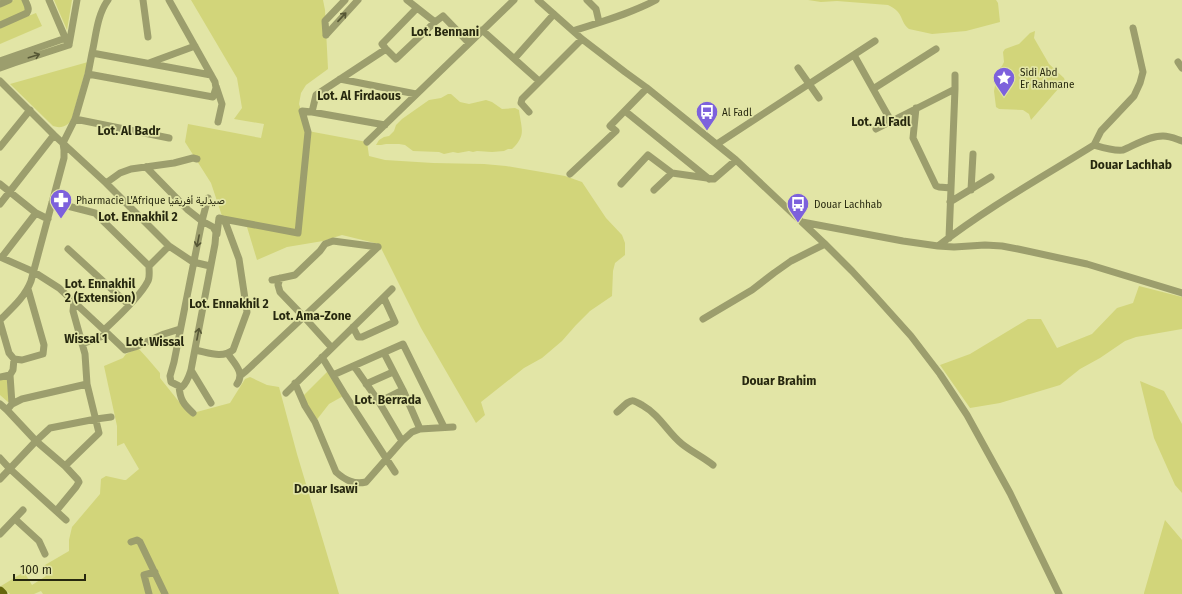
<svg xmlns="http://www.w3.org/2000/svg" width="1182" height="594" font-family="'Fira Sans',Vazirmatn,sans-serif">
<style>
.green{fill:#d2d57a}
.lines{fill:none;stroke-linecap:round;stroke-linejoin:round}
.minor{stroke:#9c9e6d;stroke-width:7}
.major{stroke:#65660d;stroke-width:9}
.oneway{stroke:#565735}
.labels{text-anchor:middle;stroke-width:3.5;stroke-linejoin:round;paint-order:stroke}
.poi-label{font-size:10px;fill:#27280f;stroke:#e2e5a6;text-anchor:start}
.quarter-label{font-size:12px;font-weight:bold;fill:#27280f;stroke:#e2e5a6}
</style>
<rect width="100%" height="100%" fill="#e2e5a6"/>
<path class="green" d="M14,0H24L27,10L0,23V5Z
M54,0H72L67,30Z
M191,0H323L325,10L328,69L306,85L301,93L299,104L308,131L367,142L369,156L385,160L433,163L484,164L506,166L565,176L582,182L606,218L622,235L625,243V255L615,263L613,271L612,296L590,311L576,325L562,341L542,358L524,368L481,402L485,415L476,423L421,328L379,244L342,235L323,241L287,247L257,260L247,227L223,219L211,183L185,142L188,124L261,138L264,124L234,119L242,108L237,78Z
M808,0H996L998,3L1000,22L966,31L932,34L909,29C899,21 905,13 888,5L837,1L821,2Z
M36,13L42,26L0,44V27Z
M1035,31L1034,38L1049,64L1064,78L1065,81L1031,120L1029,114L1023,110L999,109L996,107L994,91L998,70L1002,66L1004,62L1003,52L1005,49L1019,44L1030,33Z
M88,62L72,118C69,126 61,129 53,126L10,84Z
M448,94H451L460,102L469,104L486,100L492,102L502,109L515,108L519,110C521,128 527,135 512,149H508L504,151L492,152L477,151L473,152L469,151L458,153L453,152L444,154L439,152L413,151L405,145L399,144H386L381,145H376L379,140L384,137L389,136L394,131L396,125L402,119L429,100L441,98Z
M1139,286L1182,297V329L1136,337L1125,341L1100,358L1080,369L1060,385L1000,403L970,408L940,365L970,354L1028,319H1041L1057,348L1092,334L1117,308L1133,303Z
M138,348L148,359L160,373V378L180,403L193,413L230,403L245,379L250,377L267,385L279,387L297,454L339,594H43L41,591L34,594H10L1,586L24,572L32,585L46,576L42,569L45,565L69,551V540L72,527L100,494L101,479L106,476L124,480H126L139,469L124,443L117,446V426L104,366L123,358L126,354Z
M329,370L345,395L329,404L315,422L301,398Z
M7,377L9,402H8L0,395V378Z
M1140,381L1164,391L1182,424V493L1175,485L1154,438Z
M1165,520L1182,540V594H1144V593Z"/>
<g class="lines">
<path class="minor" d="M49,0L67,42
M143,0L148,37
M407,0L435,22L443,16L469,43
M538,0L582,39L625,72L647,88L736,160L825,244L852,271L876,297L911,336L940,374L967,415L1010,493L1059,594
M587,0L596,9L599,22
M0,4L9,0
M417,8L382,44L386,49L396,59L435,22
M0,25L27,13C30,9 27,5 25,0
M482,30L539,81
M573,31C600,22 630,14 656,0
M326,35L358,0
M326,35L325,21L345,0
M69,45L77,0
M92,53C96,36 97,15 108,0
M854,55L891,121
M515,58L554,14
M0,61L66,38
M1178,62L1182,68
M149,63L195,46
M0,68L14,63L69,45
M798,68L819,98
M88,74L213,97L216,88L215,82L169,0
M340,79L416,94
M0,81L54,135L106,183L169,246L193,262L210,266
M216,86L222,104L218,122
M873,89L936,49
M916,108L913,138L936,186L939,187L951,188
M625,111L709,179
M312,112L316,95L386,49
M529,112L521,103L522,99L582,39
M75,119L169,138
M876,129L955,89V75
M367,142L514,0
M717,144L875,41
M1094,145L1101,131L1134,96L1140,83L1143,72L1133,28
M0,147L30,110
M146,167L188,210L202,221L213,227L216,232L215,244L191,370C189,376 187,383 182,387L179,386L171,382L170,376L174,362L202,221L208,198
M672,173L714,179L736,160
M570,174L616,131L610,126L647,88
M106,183L120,173L131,169L174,163L193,158L197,159
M0,184L36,213L48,219
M621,184L648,155L672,173L654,190
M971,190L973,154
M52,202L95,213L149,266L169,246
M950,202L991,177
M0,204L54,135
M223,219L298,233L308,132L302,111L312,112L385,125
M802,222L903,241L938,246C988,207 1041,178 1094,145C1104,148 1113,151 1123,150C1135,145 1149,136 1163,136C1170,136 1176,139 1182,141
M949,238L955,89
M938,246L954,247L985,245L1002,246L1018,249L1087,264L1182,293
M68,249L129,305
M0,257L34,272L59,288L104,330C117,318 140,297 148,281C150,277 149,271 149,266
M2,257L36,213
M280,278L278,285L280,292L304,317L332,348
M272,280L295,275L320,251L325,244L333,241L378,247
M703,319L752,290L774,273L791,261L825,244
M0,320C12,308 25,297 31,281L64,158V150L63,143L75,119L88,74L92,53L211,75
M0,322L9,353L14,359L22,360L43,354L44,345L28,289
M353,327L358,337H362L395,322L384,298
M104,330L125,350L135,347L164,334L180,329
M82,344L108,334
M195,350C207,352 222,359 233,350L247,312L239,259L226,224L223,219L219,218L217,234
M384,353L403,390L420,429
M228,354C235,364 245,373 237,384
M322,357L345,395L395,472
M354,366L379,402L402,441
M191,370L211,403
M10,375L12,404
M241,375L246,371L378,247
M333,375L403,344L444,427
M0,377L10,375L13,370L14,359
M295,383L305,406L315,422L336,472C345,480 354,485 366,482L402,441L412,432L420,429L453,427
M366,384L393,372
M179,386C180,399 183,404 193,413
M286,393L392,289
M379,402L403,390
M0,404L7,410L12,404L22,399L87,384
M7,410L36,441L65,466L78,480L79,482L76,487L57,510
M617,412C621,409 629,399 634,401C637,402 640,404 642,405C661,416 667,432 682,444C692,452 703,457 713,465
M0,458L10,469L66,520
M65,466L99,433L87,384L85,354L73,311L74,302
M0,479L36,441L50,428L96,419L111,417
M15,519L39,541L45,554
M0,534L23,510
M131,542L137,540L140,542L165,594
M149,594L144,575L155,572"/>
<path class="major" d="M0,591L3,594"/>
</g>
<defs><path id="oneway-shaft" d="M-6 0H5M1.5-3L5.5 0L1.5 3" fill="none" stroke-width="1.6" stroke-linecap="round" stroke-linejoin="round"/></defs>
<g class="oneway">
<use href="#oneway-shaft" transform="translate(342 17) rotate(-47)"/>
<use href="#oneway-shaft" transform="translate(34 56) rotate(-18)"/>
<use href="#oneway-shaft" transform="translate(198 241) rotate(101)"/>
<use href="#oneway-shaft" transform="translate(198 334) rotate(-79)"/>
</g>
<defs>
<g id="sight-pin" transform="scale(1.15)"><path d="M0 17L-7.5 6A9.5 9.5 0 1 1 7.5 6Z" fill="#7d61dc" stroke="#e2e5a6"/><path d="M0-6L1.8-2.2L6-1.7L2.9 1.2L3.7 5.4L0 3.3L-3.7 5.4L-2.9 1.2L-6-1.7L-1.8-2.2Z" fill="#fff"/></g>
<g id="bus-pin" transform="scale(1.15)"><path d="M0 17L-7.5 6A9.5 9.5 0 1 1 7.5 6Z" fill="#7d61dc" stroke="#e2e5a6"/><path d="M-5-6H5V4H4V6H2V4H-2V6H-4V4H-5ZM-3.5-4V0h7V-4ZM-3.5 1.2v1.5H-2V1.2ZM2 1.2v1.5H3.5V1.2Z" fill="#fff"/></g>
<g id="pharmacy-pin" transform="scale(1.15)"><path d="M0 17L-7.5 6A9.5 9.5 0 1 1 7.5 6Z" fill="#7d61dc" stroke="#e2e5a6"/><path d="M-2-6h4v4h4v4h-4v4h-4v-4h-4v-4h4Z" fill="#fff"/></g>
</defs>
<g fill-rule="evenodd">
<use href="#sight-pin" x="1004" y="78"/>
<use href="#bus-pin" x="707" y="112"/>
<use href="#pharmacy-pin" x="61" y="200"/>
<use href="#bus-pin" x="798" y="204"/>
</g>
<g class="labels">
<g class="poi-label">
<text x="1020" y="76">Sidi Abd<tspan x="1020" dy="12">Er Rahmane</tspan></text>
<text x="722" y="116">Al Fadl</text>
<text x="76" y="204">Pharmacie L'Afrique صيدلية أفريقيا</text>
<text x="814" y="208">Douar Lachhab</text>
</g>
<g class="quarter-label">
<text x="445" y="36">Lot. Bennani</text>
<text x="359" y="100">Lot. Al Firdaous</text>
<text x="881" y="126">Lot. Al Fadl</text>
<text x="129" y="135">Lot. Al Badr</text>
<text x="1131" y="169">Douar Lachhab</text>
<text x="138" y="221">Lot. Ennakhil 2</text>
<text x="100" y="288">Lot. Ennakhil<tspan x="100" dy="14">2 (Extension)</tspan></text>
<text x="229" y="308">Lot. Ennakhil 2</text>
<text x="312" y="320">Lot. Ama-Zone</text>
<text x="86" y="343">Wissal 1</text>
<text x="155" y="346">Lot. Wissal</text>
<text x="779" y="385">Douar Brahim</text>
<text x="388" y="404">Lot. Berrada</text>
<text x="326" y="493">Douar Isawi</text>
</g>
</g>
<path d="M14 574v6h71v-6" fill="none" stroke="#27280f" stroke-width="2"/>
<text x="20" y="574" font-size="12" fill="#27280f" stroke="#e2e5a6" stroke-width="3" paint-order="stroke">100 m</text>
</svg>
